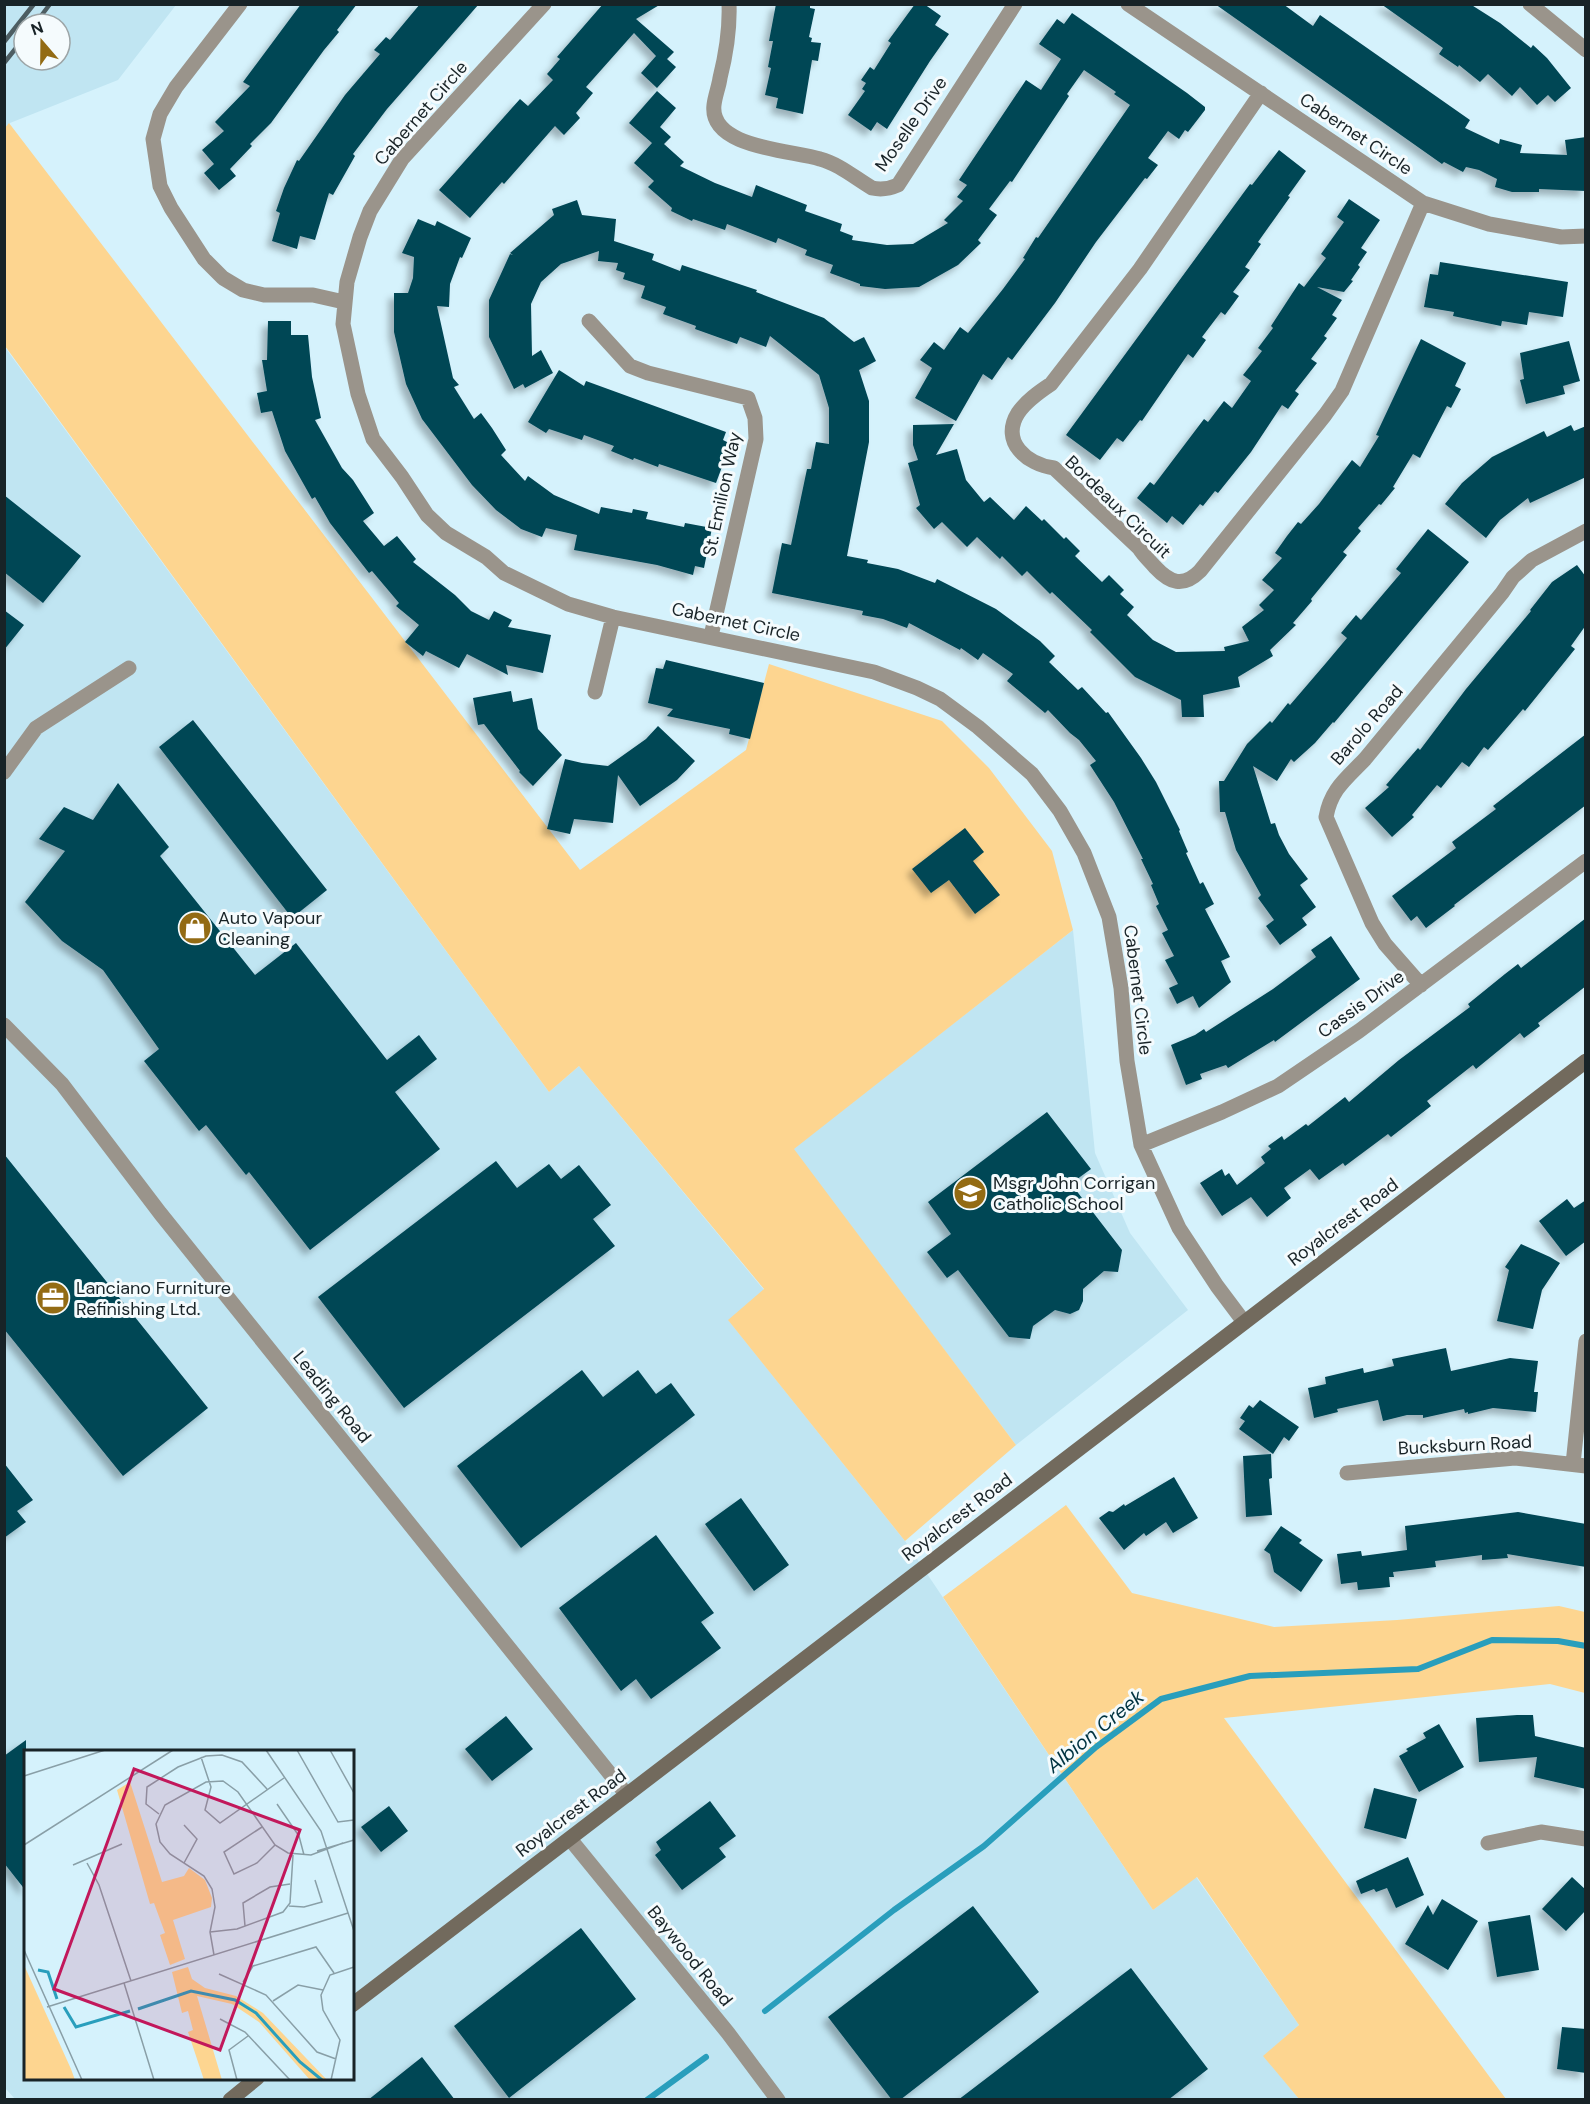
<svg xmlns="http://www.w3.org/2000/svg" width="1590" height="2104" font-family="'DM Sans',sans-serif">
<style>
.built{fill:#c0e5f2;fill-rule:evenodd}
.green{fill:#fdd590}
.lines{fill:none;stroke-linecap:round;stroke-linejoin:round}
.stream{stroke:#299ebc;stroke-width:6}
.building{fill:#034655;filter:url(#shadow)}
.street{stroke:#9a948b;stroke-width:15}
.secondary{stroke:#726a5d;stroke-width:15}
.rail{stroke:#4d5d62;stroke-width:4.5}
.labels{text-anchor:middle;stroke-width:6;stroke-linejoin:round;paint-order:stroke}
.street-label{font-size:18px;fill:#182327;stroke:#f5fbfd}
.poi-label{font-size:18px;fill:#182327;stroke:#f5fbfd;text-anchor:start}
.water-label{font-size:20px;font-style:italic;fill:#003340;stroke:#f5fbfd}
.inset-river{fill:none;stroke:#299ebc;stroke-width:3}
.inset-road{fill:none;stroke:#899fa7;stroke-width:1.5}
.view{fill:#c2185b;fill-opacity:0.15;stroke:#c2185b;stroke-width:3}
.inset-edge{fill:none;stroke:#182327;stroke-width:3}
</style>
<defs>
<filter id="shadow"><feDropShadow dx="-5.5" dy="5.5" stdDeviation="3" flood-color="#0004"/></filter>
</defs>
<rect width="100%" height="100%" fill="#d5f2fc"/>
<path class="built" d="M5,5H176L118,80L10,123L5,129ZM24,24H60V60H24Z
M4,346L549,1092L579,1066L764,1290L729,1321L905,1541L1153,1910L1196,1877L1299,2025L1264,2056L1299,2099L16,2100L5,2088ZM26,1752H352V2078H26Z
M1073,930L1095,1153L1130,1233L1188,1310L1016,1445L793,1149Z"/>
<path class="green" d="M9,123L580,870L746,750L769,664L942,721L989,768L1052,851L1073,930L794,1149L1016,1445L905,1541L728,1320L764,1289L579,1066L549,1092L5,346L4,129Z
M1066,1505L1132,1593L1274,1627L1397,1620L1559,1606L1585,1612V1693L1550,1684L1224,1718L1506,2099H1299L1263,2056L1299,2025L1197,1877L1153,1910L943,1597Z"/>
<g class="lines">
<path class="stream" d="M765,2011L894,1910L984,1846L1096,1747L1161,1699L1250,1676L1418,1669L1492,1640L1558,1641L1586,1646
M647,2100L706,2057"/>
</g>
<path class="building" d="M301,4H357L337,30L339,32L324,50L271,123L250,144L252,146L230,169L236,176L219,190L204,173L214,164L202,150L224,131L215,122L250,86L243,82Z
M420,4H479L387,109L353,154L355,156L333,195L329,193L315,240L300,236L297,249L272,241L280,213L276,211L284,188L297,160L299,161L345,95L380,54L374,50L386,37L390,40Z
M603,4H661L636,19L674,52L667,59L676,67L657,88L641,73L656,56L634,33L586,87L593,93L576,113L580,118L564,135L555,126L519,167L504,184L502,182L470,218L439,190L520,99L528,106L553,80L547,74L560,59L557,57Z
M776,4H810V8L815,9L809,37L812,38L811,42L821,43L818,61L812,60L803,114L776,108L778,98L765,95L771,68L768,67L773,41H769Z
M915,4H924L941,16L935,25L949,34L930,61L887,129L877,122L871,131L848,115L865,91L862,89L866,83L861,80L870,67L874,70L891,43L888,41Z
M1215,4H1283L1313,26L1320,15L1470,120L1465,128L1499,144L1500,139L1522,145L1520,153L1567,155L1565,140L1586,137V191L1539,189V192H1512L1495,187L1497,179L1479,170L1466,167L1463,172L1444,162L1442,164Z
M1381,4H1470L1500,23L1531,48L1533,45L1547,58L1571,88L1555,102L1548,95L1537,105L1520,87L1512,96L1488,74L1480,82L1459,65L1458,67L1439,54L1443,48Z
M1072,13L1187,93L1205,107V110L1188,132L1185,130L1179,139L1168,131L1148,158L1158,165L1147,179L1145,178L1096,242L1055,303L1012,360L1008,357L992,380L983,374L956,421L915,398L932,368L920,360L934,342L944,350L960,327L968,333L1003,289L1025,259L1023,258L1036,237L1038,238L1130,105L1114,94L1116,92L1084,70L1067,94L1069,96L1012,182L1010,181L989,209L997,215L978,240L981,243L958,265L919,287L885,289L860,286V284L830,273L833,265L805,255L807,250L778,238L776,243L727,224L725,230L693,219L692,221L671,211L672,208L648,187L654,181L634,163L652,143L629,123L657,91L676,108L660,127L671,137L664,144L684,162L680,166L715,183L752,197L756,185L807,205L805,211L842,224L840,231L853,236L852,240L887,245L913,244L948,223L944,220L963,201L957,197L967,185L959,180L1026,80L1041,90L1061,59L1039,44L1057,19L1064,24Z
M1279,150L1306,171L1288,196L1290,197L1258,242L1261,244L1245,267L1250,270L1233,292L1239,296L1225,315L1221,312L1202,337L1206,340L1193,358L1188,354L1142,421L1140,420L1123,442L1117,438L1100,460L1066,435L1250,184L1252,185Z
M1349,199L1380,220L1361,248L1367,252L1358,265L1360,267L1351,280L1353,281L1344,292L1317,287L1342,300L1332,315L1337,318L1324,336L1327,338L1311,359L1317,363L1295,391L1299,394L1288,409L1282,405L1251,452L1218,493L1215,491L1203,506L1200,504L1183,525L1172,516L1167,523L1137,498L1150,482L1154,485L1204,419L1208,422L1224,401L1232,408L1251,381L1243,375L1262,351L1258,348L1273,328L1271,326L1299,283L1304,287L1326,258L1321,254L1344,222L1337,217Z
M577,200L582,215L616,219L614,241L654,254L652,260L680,271L682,265L757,290L756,292L824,318L854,342L864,337L876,361L859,370L869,401V442L847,556L868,560L867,563L898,569L935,583L937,579L996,609L1040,641L1055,656L1049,662L1078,690L1082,687L1106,713L1108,712L1141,758L1156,782L1180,830L1179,831L1188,852L1186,853L1200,884L1203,882L1214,904L1205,909L1230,957L1221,961L1231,982L1199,1008L1193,996L1177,1004L1169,988L1178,984L1165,960L1174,956L1162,933L1168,930L1156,906L1159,904L1151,885L1153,884L1141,859H1143L1114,802L1090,765L1096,761L1079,740L1070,733L1048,710L1045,713L1007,681L1013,674L983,653L978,660L961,648L960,650L909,623L907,628L883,619L862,615L863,611L772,593L782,543L791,545L807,469H811L816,442L829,444V408L819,375L770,336L766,347L740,337L737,344L695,329L696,326L663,314L666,307L641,298L645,286L623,279L625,273L616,270L618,263L598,261L599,251L561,264L541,282L531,304L532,356L541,350L553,373L525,388L523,384L514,389L489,337V300L510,254L513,255L510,253L554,215L552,209Z
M418,219L435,226L437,221L471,238L462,258L460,257L450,284L449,307L437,306L453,378L459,385L454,387L474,419L481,413L492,428L506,450L501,455L525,481L528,476L554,495L599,514L601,507L632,513L633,509L648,512L646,519L684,527L685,523L712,528L704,568L695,566L693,575L657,565L574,550L577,535L546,528L542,537L521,529L496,510L472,485L422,419L406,384L394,332V293H408L413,278L414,257L402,253Z
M1440,262L1568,282L1563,317L1529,312L1527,325L1502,321L1501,326L1453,316L1454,312L1424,307L1430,274L1438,275Z
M268,321H291V335H308L312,377L321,418L315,420L342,468L353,480L374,513L363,521L384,546L397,536L416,559L413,562L455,595L471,611L489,620L494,611L512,620L508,627L551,635L543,673L506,665L508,675L467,654L459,668L426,651L423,656L405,642L419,625L396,606L399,603L372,571L369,573L330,523L315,497L312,499L285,451L272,411L261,413L257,393L267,391L262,360H267Z
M1421,339L1466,363L1455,386L1461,389L1451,408L1447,406L1420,458L1413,454L1393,487L1395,488L1381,505L1379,504L1358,528L1361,531L1343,552L1347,555L1311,599L1312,601L1293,623L1296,625L1270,650L1273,656L1238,677L1240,687L1203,695L1204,717H1182L1181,700L1135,677L1090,632L1092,630L1052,592L1050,594L1027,571L1022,576L1002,556L1000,559L977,537L967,547L942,522L934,529L916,508L920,505L908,463L918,460L913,445V425L954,424L936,455L957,449L966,480L984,502L990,497L1014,520L1026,506L1042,521L1044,519L1064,539L1066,537L1080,551L1075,556L1102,582L1109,575L1124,590L1120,594L1134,607L1127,615L1153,640L1176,652L1225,651L1224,647L1249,641L1242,627L1264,610L1259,605L1274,590L1262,580L1282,558L1275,553L1287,536L1298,522L1301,524L1319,504L1352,460L1360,467L1379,436L1376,435Z
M1569,341L1580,381L1563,386L1565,394L1526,404L1520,380L1524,379L1520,353Z
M559,370L584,386L586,381L726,432L723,440L729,443L727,447L729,448L716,483L659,464L658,467L634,458L633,460L611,451L614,446L584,435L582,440L549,429L546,433L528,422Z
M1571,425L1574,431L1586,426V477L1530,503L1528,498L1500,520L1486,538L1445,504L1462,483L1492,457L1544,431L1547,437Z
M4,495L81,556L43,603L4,572Z
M1428,529L1469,562L1334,723L1333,722L1315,743L1294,762L1291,759L1277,781L1253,766L1271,824L1275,823L1279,835L1289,854L1308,879L1300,885L1316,907L1302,918L1307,925L1280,945L1266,926L1274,920L1258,898L1261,895L1236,850L1225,812H1220L1219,781H1224L1247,744L1270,721L1272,723L1288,703L1290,705L1326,663L1347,638L1341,633L1356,615L1361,620L1401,573L1396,569Z
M1577,565L1586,577V625L1571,646L1575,649L1525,711L1523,709L1488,750L1484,747L1469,767L1462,762L1441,788L1437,785L1412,815L1414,817L1392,837L1365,808L1389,787L1386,785L1418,748L1420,750L1466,689L1531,611L1530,610L1552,582Z
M4,610L24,625L4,650Z
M666,660L764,683L750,739L729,734L730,729L667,716L673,709L648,703L656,668L663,669Z
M511,691L513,702L532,698L538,729L562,755L533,786L519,772L520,771L484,724L478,725L473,698Z
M193,720L327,890L292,918L159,747Z
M658,726L695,761L677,780L640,806L618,775L613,823L574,819L570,834L547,829L565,759L582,763L608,766L646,739Z
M1586,734V805L1454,905L1455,906L1426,928L1417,916L1411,921L1392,896L1456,848L1452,842L1496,809L1493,806Z
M118,783L169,847L160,856L255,975L296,943L387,1060L419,1035L437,1059L395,1092L440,1149L310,1250L249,1172L246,1175L206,1125L199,1131L144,1061L159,1049L103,970L62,941L25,902L65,851L39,839L64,807L93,820Z
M965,828L984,852L973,861L1000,895L975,914L949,880L931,893L912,869Z
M1586,918V986L1538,1023L1540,1026L1524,1038L1520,1033L1476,1069L1473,1065L1427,1101L1431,1106L1391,1137L1388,1134L1345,1166L1343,1163L1319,1180L1310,1169L1284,1188L1291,1198L1267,1217L1251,1197L1222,1216L1200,1183L1222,1169L1225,1176L1229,1173L1237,1185L1265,1163L1261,1157L1271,1149L1268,1146L1282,1136L1284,1140L1306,1124L1308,1126L1345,1097L1349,1102L1399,1060L1470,1007L1468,1004L1505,974L1518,964L1521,968Z
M1331,936L1360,979L1275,1042L1274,1040L1228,1068L1226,1065L1200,1074L1202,1079L1186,1085L1171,1045L1195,1035L1204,1029L1206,1032L1273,989L1316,957L1311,950Z
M1047,1112L1091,1169L1073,1182L1074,1184L1072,1185L1122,1250L1118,1272L1104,1271L1083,1289V1301L1079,1310L1070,1314L1055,1310L1033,1326L1030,1339L1009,1337L958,1270L947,1278L927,1252L951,1234L928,1202Z
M4,1154L208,1408L123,1476L4,1329Z
M496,1161L517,1188L549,1164L561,1179L579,1165L611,1205L593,1219L615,1246L404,1408L318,1297Z
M1567,1199L1574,1208L1586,1200V1241L1566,1256L1539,1221Z
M1521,1244L1550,1257L1560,1263L1542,1290L1533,1329L1497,1321L1509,1270L1505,1267Z
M1446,1348L1451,1371L1510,1358L1538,1361L1534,1392H1538L1536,1412L1493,1408L1468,1414V1412L1465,1413L1464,1409L1423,1418V1415H1407L1383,1421L1378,1400L1337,1409L1338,1412L1314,1418L1308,1388L1326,1384L1325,1377L1363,1368L1364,1373L1394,1366L1392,1359Z
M582,1370L603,1397L638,1370L656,1394L671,1383L695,1415L521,1548L457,1466Z
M1260,1400L1299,1427L1289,1441L1284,1437L1273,1454L1239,1429L1245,1421L1240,1418L1249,1405L1253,1408Z
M1271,1454L1272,1478L1269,1479L1272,1515L1246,1517L1243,1456Z
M4,1463L33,1500L17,1511L26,1522L4,1538Z
M1174,1477L1198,1518L1173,1533L1166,1522L1146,1536L1144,1533L1124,1550L1099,1518L1109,1511L1113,1512L1124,1504L1125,1506Z
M741,1498L789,1565L754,1591L705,1524Z
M1518,1512L1586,1524V1567L1507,1554L1508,1558L1482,1560V1555L1435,1561L1436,1567L1393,1572L1394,1577H1389L1390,1587L1358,1590L1357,1582L1341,1584L1337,1554L1361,1551L1362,1556L1407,1550L1405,1526Z
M1281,1526L1302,1540L1299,1543L1323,1560L1301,1592L1274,1572L1270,1554L1264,1550Z
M656,1535L714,1613L701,1622L721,1648L651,1699L636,1679L621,1691L559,1608Z
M1517,1715H1533L1535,1736L1586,1748V1789L1534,1777L1537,1757L1479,1762L1476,1718Z
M506,1716L533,1749L492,1781L465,1749Z
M1439,1724L1464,1767L1419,1792L1399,1756L1408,1751L1406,1749L1426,1738L1423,1733Z
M26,1740V1891L4,1863V1756Z
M1374,1788L1417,1799L1406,1839L1364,1828Z
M710,1801L736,1836L719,1848L726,1857L682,1890L655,1855L661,1850L656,1842Z
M389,1806L408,1831L381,1852L361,1827Z
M1408,1857L1424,1895L1396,1908L1387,1888L1376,1892L1374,1889L1361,1894L1356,1881Z
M1572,1877L1586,1890V1910L1566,1931L1542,1909Z
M1442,1899L1478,1921L1448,1970L1405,1944L1428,1905L1433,1915Z
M973,1906L1039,1992L900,2100H892L828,2017Z
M1530,1915L1539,1970L1497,1977L1488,1922Z
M581,1928L636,1999L509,2098L454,2026Z
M1131,1968L1208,2069L1168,2100H958Z
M1562,2027L1586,2029V2073L1557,2069Z
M422,2057L455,2100H368Z"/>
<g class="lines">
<path class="street" d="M240,4L176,87L160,114L153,139L160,186L171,208L204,259L223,278L243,290L264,295H313L344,302
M544,4L402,159L370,211L360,237L347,282L343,324L358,394L373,439L402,477L427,515L446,533L486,557L504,573L568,604L613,617L874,672L917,688L940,699L978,727L1032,774L1060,811L1084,853L1109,917L1121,988L1127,1061L1141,1145L1179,1228L1217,1286L1244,1322
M729,4C730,29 726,54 720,78C719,86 715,96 714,105C709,148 791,150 820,159C839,164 855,178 872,188C881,190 889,189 898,185L1015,4
M1128,4L1423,203L1489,224L1561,237L1586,236
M1530,4L1586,50
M1261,93L1140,269L1051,384C1039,392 1026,401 1018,413C1000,442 1027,464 1054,468L1139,548C1144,556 1149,560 1155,567C1170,583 1183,588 1200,571L1325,415L1342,391L1423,203
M589,321L630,366L648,373L748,398L755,418L756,439L711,636
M595,692L613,617
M4,772L36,728L129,668
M1421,985L1385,944L1372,923L1326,817C1331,789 1346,779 1365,759L1502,593L1513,577L1532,560L1586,531
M4,1025L62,1084L160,1213L627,1795
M1141,1145L1222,1112L1278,1086L1359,1031L1586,861
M1573,1464L1586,1341
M1347,1473L1515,1458L1586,1466
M570,1839L728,2033L778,2100
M1488,1843L1541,1832L1586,1839"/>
<path class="secondary" d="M352,2005L1586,1061
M230,2100L257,2078"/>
<path class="rail" d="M35,24L50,4
M4,42L34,4
M4,63L24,38"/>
</g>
<defs>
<g id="shop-disc" transform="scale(1.725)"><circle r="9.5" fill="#936b14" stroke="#f5fbfd"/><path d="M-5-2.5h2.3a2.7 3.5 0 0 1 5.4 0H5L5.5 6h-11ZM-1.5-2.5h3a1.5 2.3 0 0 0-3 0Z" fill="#fff"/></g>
<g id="school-disc" transform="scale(1.725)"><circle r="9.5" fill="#936b14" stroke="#f5fbfd"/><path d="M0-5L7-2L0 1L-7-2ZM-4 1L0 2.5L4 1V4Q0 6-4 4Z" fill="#fff"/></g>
<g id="office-disc" transform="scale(1.725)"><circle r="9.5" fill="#936b14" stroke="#f5fbfd"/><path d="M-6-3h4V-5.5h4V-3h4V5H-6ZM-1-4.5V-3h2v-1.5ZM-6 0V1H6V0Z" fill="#fff"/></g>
</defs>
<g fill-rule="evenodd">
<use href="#shop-disc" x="195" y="928"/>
<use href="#school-disc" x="970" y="1193"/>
<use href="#office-disc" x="53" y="1298"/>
</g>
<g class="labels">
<g class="street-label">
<text transform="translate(421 113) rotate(-49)" y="6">Cabernet Circle</text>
<text transform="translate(911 124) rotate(-55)" y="6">Moselle Drive</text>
<text transform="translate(1356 134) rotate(34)" y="6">Cabernet Circle</text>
<text transform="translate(722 494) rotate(-78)" y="6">St. Emilion Way</text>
<text transform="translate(1118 507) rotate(44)" y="6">Bordeaux Circuit</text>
<text transform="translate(736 622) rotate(12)" y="6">Cabernet Circle</text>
<text transform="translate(1367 725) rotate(-49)" y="6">Barolo Road</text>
<text transform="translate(1138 990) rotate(83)" y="6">Cabernet Circle</text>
<text transform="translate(1361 1004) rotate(-36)" y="6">Cassis Drive</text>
<text transform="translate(1343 1222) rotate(-37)" y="6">Royalcrest Road</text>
<text transform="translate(332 1397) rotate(51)" y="6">Leading Road</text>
<text transform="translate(1465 1445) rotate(-3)" y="6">Bucksburn Road</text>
<text transform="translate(957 1517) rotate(-37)" y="6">Royalcrest Road</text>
<text transform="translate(571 1813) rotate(-37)" y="6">Royalcrest Road</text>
<text transform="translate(690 1956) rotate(51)" y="6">Baywood Road</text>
</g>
<g class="poi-label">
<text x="218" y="924">Auto Vapour<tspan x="218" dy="21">Cleaning</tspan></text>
<text x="993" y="1189">Msgr John Corrigan<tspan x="993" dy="21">Catholic School</tspan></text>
<text x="76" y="1294">Lanciano Furniture<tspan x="76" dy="21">Refinishing Ltd.</tspan></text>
</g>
<g class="water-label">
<text transform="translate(1095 1731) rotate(-39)" y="7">Albion Creek</text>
</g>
</g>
<g transform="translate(24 1750)">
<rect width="330" height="330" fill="#d5f2fc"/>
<path d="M106,32L138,132L160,126L165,118L181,130L188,148L187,157L149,170L161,209L146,215L136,185L141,183L130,153L126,154L93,40ZM0,215L47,319L51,330H0ZM164,217L168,229L181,238L212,246L239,263L303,330H286L235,272L208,254L173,246L198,330H180L164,282L169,280L164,261L158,263L148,222Z" fill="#fdd590"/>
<path class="inset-river" d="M14,220L24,222L33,249M40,257L52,277L106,261M114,259L167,241L211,250L232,263L276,312L298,330"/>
<path class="inset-road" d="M242,0L297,81L330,181M273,0L314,72L330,70M306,0L330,43M177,7L187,37L181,60L196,73L260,28M0,26L81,0M253,54L275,86L280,105M135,64L122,54L123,37L154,17L182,6L198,5L218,12L243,39M160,75L173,89L160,113M238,77L200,102L210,124L233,113L251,95M0,95L149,0M293,101L330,90M63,113L75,135L107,231M49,115L98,94M265,156L280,157L298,152L291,130M221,176L219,153L246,137L266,134M186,182L213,179L259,162L266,153L269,105M0,200L58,330M190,205L186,182L191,157L188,139L180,126L146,104L136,92L132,74L141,55L182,32L199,31L214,42L251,95L264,103L287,105L319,93M195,224L242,245L293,302L312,309M219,232L229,216L292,197L310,223M100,233L130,330M249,251L274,235L299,240M23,257L324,163M196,269L221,282L266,330M213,330L205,300L224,286M307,330L316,290L299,260L297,245L306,225L330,217"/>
<path class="view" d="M110,19L276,80L196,300L30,239Z"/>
<rect width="330" height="330" class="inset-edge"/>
</g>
<rect width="1590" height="2104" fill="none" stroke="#182327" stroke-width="12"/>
<g transform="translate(42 42) rotate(340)"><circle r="28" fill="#f5fbfd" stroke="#9da5a7" stroke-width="1.5"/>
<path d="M0-4.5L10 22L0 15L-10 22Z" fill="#936b14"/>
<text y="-9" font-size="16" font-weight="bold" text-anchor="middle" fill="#182327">N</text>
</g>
</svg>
